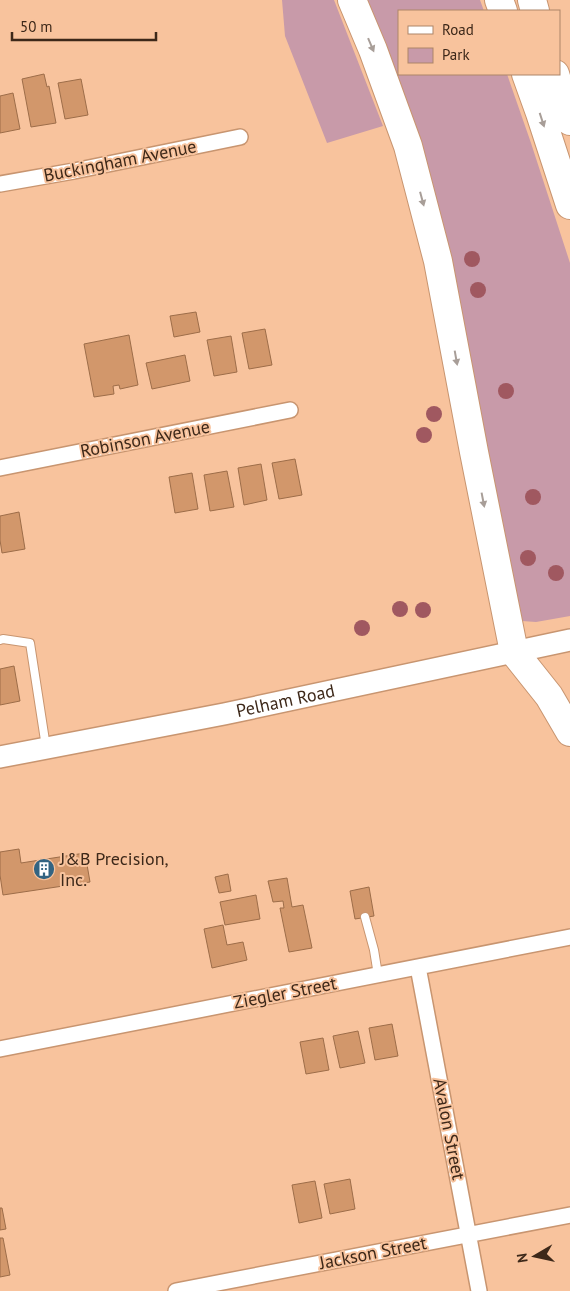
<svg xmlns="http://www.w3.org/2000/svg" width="570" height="1291" font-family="'PT Sans',sans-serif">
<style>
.green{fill:#c89aa9}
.building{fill:#d2976b;stroke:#9d6d49}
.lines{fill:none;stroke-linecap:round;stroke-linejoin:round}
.lane-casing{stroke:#c89570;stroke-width:10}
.street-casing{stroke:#c89570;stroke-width:18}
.secondary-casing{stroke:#c89570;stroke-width:24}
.highway-casing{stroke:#c89570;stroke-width:30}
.lane{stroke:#fff;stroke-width:8}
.street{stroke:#fff;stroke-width:15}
.secondary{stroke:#fff;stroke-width:21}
.highway{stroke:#fff;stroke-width:28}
.tree{fill:#a05860}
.oneway{fill:#a89e98}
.labels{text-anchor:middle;stroke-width:4;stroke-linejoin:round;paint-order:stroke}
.street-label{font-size:18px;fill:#3d2819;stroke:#f8c39d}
.poi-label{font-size:18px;fill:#3d2819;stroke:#f8c39d;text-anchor:start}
</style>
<rect width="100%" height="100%" fill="#f8c39d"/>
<path class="green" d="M282,0H334L383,126L327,143L285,36Z
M367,0H480L484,11H399V74H507L531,143L570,263V616L536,622L522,621L518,609L456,288Z"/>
<path class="building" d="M44,74L47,87L49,86L56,123L31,127L22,79Z
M81,79L88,115L65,119L58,83Z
M13,93L20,129L0,133V96Z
M196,312L200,332L174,337L170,316Z
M265,329L272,365L249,369L242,333Z
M129,335L138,385L120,389L119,385L113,386L114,394L94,397L84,344Z
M231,336L237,372L214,376L207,340Z
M185,355L190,381L152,389L146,363Z
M295,459L302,495L279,499L272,463Z
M261,464L267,500L244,505L238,468Z
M227,471L234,507L210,511L204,475Z
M192,473L198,509L175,513L169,477Z
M19,512L25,549L2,553L0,540V516Z
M14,666L20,701L0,705V669Z
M19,849L21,863L85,853L90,882L3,895L0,875V852Z
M228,874L231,891L219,893L215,877Z
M287,878L292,907L303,905L312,948L289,952L280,908H284L283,901L273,902L268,881Z
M369,887L374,916L355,919L350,891Z
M256,895L260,919L225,925L220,902Z
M223,925L227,945L243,942L247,960L212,968L204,929Z
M392,1024L398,1056L375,1060L369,1028Z
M358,1031L365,1063L340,1068L333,1036Z
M323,1038L329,1070L306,1074L300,1042Z
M350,1179L355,1209L330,1214L324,1184Z
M315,1181L322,1218L299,1223L292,1185Z
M0,1208H2L6,1229L0,1230Z
M0,1238H3L10,1275L0,1277Z"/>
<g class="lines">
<g class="lane-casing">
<path id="lane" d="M0,640L3,639L30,643L46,747
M365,917L374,950L378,975"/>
</g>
<g class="street-casing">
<path id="street" d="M0,184L74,171L240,137
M0,468L290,410
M418,967L479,1291
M0,1049L570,937
M176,1291L570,1215"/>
</g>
<g class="secondary-casing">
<g id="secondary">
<path id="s1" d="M0,757L224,714L570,640"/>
</g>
</g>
<g class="highway-casing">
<path id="highway" d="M352,0L373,50L408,146L438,261L474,452L514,652L549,696L570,732
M499,0L503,11
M532,0L535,11
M526,74L540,113L570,205
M555,74L570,121"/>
</g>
<use href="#lane" class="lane"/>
<use href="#street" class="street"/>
<use href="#secondary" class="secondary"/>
<use href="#highway" class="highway"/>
</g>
<g class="tree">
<circle cx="472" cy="259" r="8"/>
<circle cx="478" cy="290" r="8"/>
<circle cx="506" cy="391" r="8"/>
<circle cx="434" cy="414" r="8"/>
<circle cx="424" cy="435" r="8"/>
<circle cx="533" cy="497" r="8"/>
<circle cx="528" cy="558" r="8"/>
<circle cx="556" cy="573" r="8"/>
<circle cx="400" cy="609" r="8"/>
<circle cx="423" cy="610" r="8"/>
<circle cx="362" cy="628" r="8"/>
</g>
<defs><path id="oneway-solid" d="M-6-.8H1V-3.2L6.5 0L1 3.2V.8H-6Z" transform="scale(1.25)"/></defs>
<g class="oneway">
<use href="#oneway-solid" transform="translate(371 45) rotate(67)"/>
<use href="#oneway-solid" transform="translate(542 120) rotate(72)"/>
<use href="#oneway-solid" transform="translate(422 199) rotate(75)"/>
<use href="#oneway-solid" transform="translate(456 358) rotate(80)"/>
<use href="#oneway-solid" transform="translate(483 500) rotate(79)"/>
</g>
<defs>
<g id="building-disc" transform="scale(1.125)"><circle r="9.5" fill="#336482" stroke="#f8c39d"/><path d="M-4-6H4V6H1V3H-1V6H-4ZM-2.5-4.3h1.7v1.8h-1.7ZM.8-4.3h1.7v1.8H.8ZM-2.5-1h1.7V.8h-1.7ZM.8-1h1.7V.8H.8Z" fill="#fff"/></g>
</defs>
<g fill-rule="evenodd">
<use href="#building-disc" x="44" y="869"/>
</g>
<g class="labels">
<g class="street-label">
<text transform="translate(120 161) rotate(-11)" y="6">Buckingham Avenue</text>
<text transform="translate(145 439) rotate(-11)" y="6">Robinson Avenue</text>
<text dy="6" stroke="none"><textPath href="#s1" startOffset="291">Pelham Road</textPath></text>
<text transform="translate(285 993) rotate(-11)" y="6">Ziegler Street</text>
<text transform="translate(449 1129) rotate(79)" y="6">Avalon Street</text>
<text transform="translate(373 1253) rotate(-11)" y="6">Jackson Street</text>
</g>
<g class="poi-label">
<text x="60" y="865">J&amp;B Precision,<tspan x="60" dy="21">Inc.</tspan></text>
</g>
</g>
<rect x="398" y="10" width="162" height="65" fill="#f8c39d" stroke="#ad8568"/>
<rect x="408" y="26" width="25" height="8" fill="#ffffff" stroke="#ad8568"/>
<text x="442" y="35" font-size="15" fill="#3d2819">Road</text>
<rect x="408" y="48" width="25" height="15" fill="#c89aa9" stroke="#ad8568"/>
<text x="442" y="60" font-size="15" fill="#3d2819">Park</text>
<g transform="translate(535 1256) rotate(261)" stroke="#f8c39d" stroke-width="4" paint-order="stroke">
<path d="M0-4L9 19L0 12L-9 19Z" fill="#3d2819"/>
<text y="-8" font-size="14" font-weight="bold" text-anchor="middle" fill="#3d2819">N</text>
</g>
<path d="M12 32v8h144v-8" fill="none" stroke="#3d2819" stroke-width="2.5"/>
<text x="20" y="32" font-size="15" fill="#3d2819" stroke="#f8c39d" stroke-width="4" paint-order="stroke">50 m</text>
</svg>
